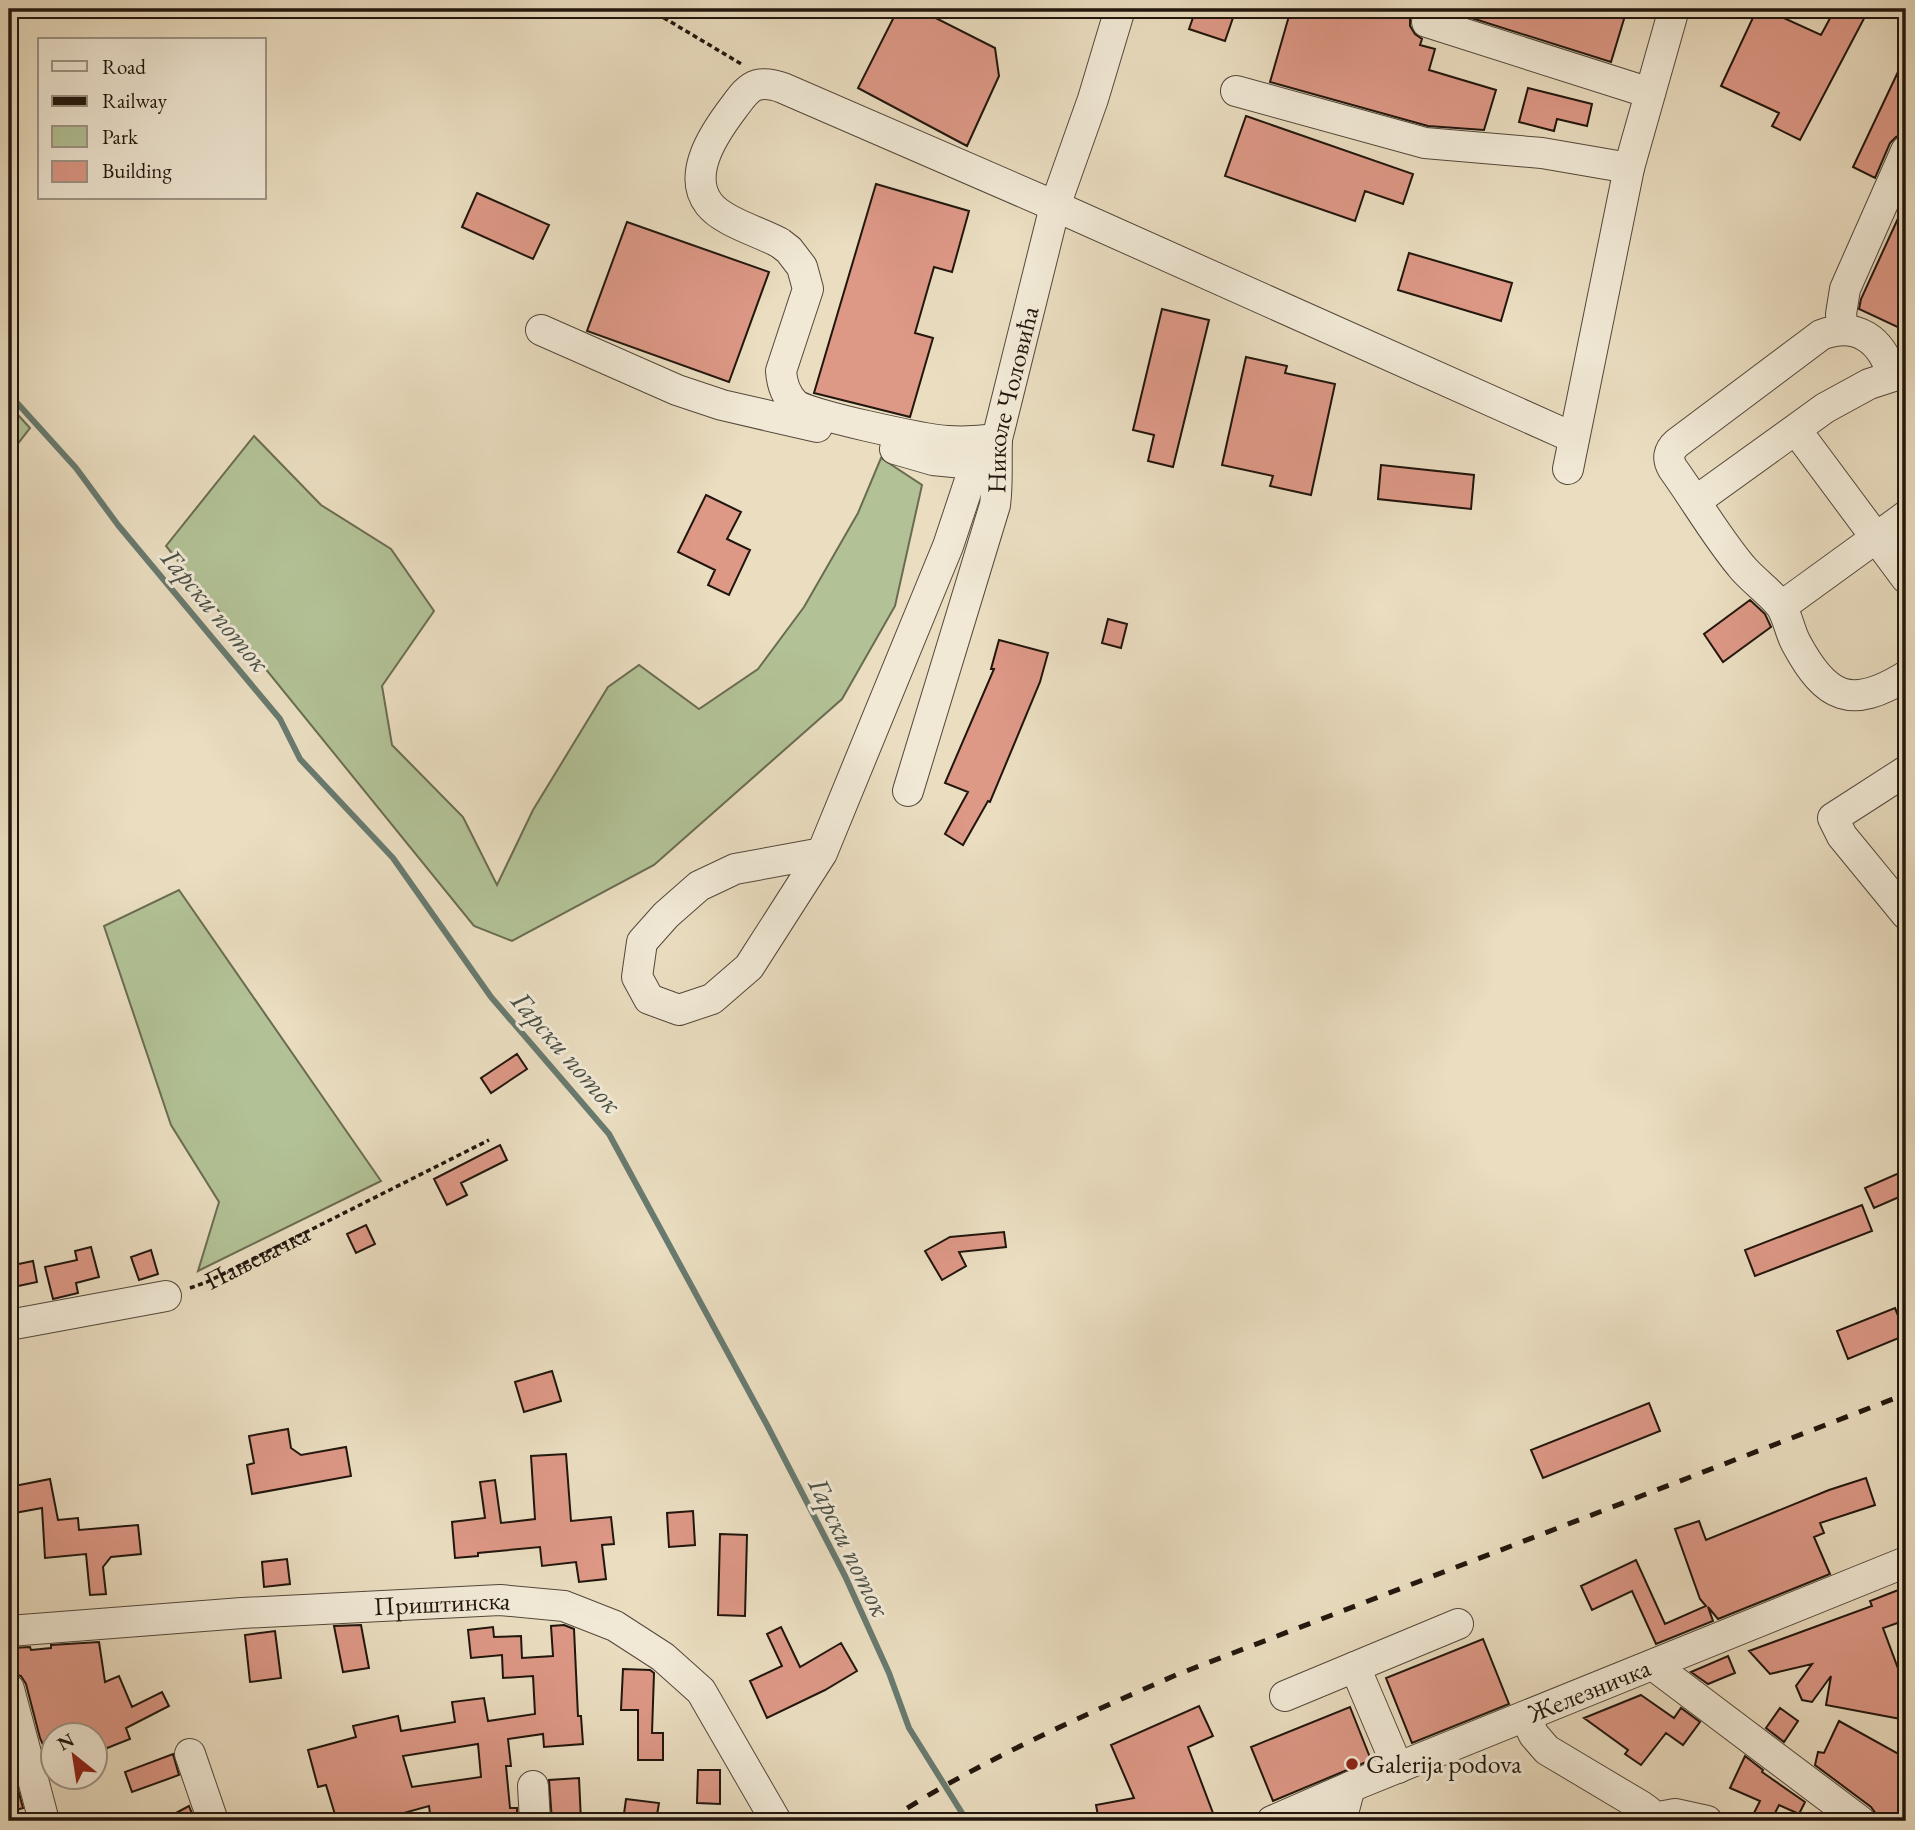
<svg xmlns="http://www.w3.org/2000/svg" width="1915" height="1830" font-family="'EB Garamond',serif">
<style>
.green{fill:#b2c296;stroke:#6a6c52;stroke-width:2}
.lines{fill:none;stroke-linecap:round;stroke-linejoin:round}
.stream{stroke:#687a6f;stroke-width:6}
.building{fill:#dd9886;stroke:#21160d;stroke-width:2;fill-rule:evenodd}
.minor-casing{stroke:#53483a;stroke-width:32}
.path{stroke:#21160d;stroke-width:3.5;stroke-dasharray:5 3.5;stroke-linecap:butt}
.minor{stroke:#f1e9d6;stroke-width:30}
.rail{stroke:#21160d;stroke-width:5;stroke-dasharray:12 12;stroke-linecap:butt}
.poi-dot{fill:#8f2418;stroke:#f1e9d6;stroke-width:2.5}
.labels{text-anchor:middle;stroke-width:6;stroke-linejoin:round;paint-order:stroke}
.street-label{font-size:26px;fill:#21160d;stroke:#f1e9d6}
.poi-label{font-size:26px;fill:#21160d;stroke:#f1e9d6;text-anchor:start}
.water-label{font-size:28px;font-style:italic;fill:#4b5046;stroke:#f1e9d6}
</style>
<rect width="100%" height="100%" fill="#eaddc0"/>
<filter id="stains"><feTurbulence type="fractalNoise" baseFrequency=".00286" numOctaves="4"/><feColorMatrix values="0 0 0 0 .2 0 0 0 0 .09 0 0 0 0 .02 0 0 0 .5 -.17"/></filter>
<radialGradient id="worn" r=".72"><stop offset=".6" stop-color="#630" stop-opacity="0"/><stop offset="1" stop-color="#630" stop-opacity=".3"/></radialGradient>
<path class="green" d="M9,405L30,428L9,455Z
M254,436L321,505L391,549L434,611L382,686L392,745L463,817L497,885L533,810L608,687L639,665L699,709L758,669L804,607L858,513L881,458L922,485L895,606L842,699L654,865L512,941L474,926L166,546Z
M179,890L381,1181L198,1271L219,1202L171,1125L104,926Z"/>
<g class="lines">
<path class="stream" d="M9,394L76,468L118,525L280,719L300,759L393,858L491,997L609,1134L767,1425L845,1576L889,1673L909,1728L967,1821"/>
</g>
<path class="building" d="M898,9H918L995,48L999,76L967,146L858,88Z
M1196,9H1236L1225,41L1189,29Z
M1291,9H1416L1410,17V26L1415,34L1422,39L1420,45L1435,49L1429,70L1496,90L1484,130L1428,126L1270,82Z
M1443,9H1627L1611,62Z
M1757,9H1764L1821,35L1835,9H1869L1800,140L1772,126L1779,113L1721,86Z
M1906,55V134L1896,137L1890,143L1875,178L1853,167Z
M1528,88L1592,104L1587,126L1557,119L1554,131L1519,122Z
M1246,116L1413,174L1403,204L1365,191L1355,221L1225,176Z
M876,184L969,211L952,272L934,267L915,333L933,338L910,417L814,393Z
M477,193L549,225L533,259L462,227Z
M1906,201V331L1859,309L1861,299Z
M627,222L769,272L729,382L587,331Z
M1409,253L1512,283L1501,321L1398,290Z
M1162,309L1209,320L1173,467L1148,461L1154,435L1133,430Z
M1246,357L1287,366L1285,373L1335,384L1311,495L1270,486L1273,476L1222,465Z
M1381,465L1474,475L1471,509L1378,499Z
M706,495L741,512L727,539L750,550L729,595L708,585L715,570L678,552Z
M1750,600L1765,614L1771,627L1723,662L1704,634Z
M1108,619L1127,624L1121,648L1102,643Z
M999,640L1048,653L1040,682L990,802L988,801L963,845L945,834L968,792L945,783L994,669H991Z
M517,1054L527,1069L491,1093L481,1078Z
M500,1145L507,1160L461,1183L467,1195L447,1205L434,1179Z
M1906,1170V1194L1874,1208L1865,1188Z
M1862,1205L1872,1231L1755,1276L1745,1250Z
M366,1225L375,1244L356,1253L347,1234Z
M1004,1232L1006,1247L959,1252L966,1266L942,1280L925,1251L950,1237Z
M91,1247L99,1277L76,1283L78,1293L53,1299L45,1267L77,1260L75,1251Z
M151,1250L158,1274L139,1280L131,1257Z
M33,1261L37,1282L9,1288V1266Z
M1895,1308L1906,1335L1848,1359L1837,1331Z
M552,1371L561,1401L524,1412L515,1382Z
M1649,1403L1660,1431L1543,1478L1531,1450Z
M288,1429L291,1448L301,1455L346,1447L351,1476L252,1494L247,1465L254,1463L249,1436Z
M566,1454L571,1521L611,1517L614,1544L602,1545L606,1579L579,1582L576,1562L542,1566L540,1547L478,1553V1556L455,1558L452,1522L485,1518L480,1482L495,1480L501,1523L535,1519L531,1456Z
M1866,1478L1875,1505L1820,1523L1824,1533L1814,1537L1830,1574L1718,1619L1708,1607L1713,1621L1656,1644L1632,1591L1592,1610L1581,1586L1636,1560L1665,1624L1706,1606L1700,1599L1675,1529L1699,1521L1706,1540L1829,1490Z
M50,1479L58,1520L78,1518L79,1530L138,1525L141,1554L111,1557L103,1567L106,1594L90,1595L86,1554L45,1558L42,1508L9,1514V1487Z
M693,1511L695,1545L669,1547L667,1513Z
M720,1534L747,1535L745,1616L718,1615Z
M287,1559L290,1584L264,1587L262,1562Z
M1906,1587V1620L1883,1628L1906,1690V1720L1826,1705L1831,1676L1812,1702L1802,1700L1796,1686L1812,1664L1770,1674L1749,1651L1872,1606L1870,1601Z
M361,1625L369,1668L343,1672L334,1626Z
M564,1625L574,1629L578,1716H581L583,1744L544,1747L543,1734L508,1739L511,1766H506L510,1808H517V1821H431L429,1806L375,1821H337L326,1785L318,1787L308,1750L356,1737L353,1726L398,1716L401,1731L455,1722L452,1702L484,1698L488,1721L535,1714L533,1676L503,1678L502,1655L471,1658L468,1630L493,1627L494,1637L521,1636L522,1658L553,1656L551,1626ZM478,1744L481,1777L412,1787L403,1756Z
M781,1627L800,1667L841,1643L857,1671L825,1690L767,1718L750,1681L782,1666L767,1634Z
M275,1631L281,1678L250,1682L245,1635Z
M1483,1639L1509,1704L1412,1743L1386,1678Z
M99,1642L105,1682L119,1676L132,1707L162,1692L169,1706L126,1728L130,1739L97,1752L94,1735H52V1765L40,1738L26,1684L21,1676L9,1672V1668L15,1667L12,1648L30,1647L31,1650L51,1648V1645Z
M1728,1656L1735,1673L1708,1684L1691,1672Z
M623,1669L650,1670L654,1673L652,1733H663V1760H638V1710H621Z
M1641,1695L1674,1718L1681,1708L1700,1722L1683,1745L1666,1733L1641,1765L1625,1754L1628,1750L1584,1718Z
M1199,1706L1213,1736L1188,1747L1216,1821H1099L1096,1805L1134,1798L1111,1745Z
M1350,1707L1371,1760L1273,1801L1251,1747Z
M1780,1708L1798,1721L1784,1742L1766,1728Z
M1839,1721L1906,1758V1821L1877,1820L1876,1814L1871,1807L1815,1765L1818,1752L1824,1753Z
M173,1754L179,1775L132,1792L125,1772Z
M9,1756L23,1808L9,1812Z
M1745,1756L1763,1770L1762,1772L1805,1802L1799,1814L1779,1805L1771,1821H1750L1760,1801L1730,1788Z
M698,1770H720V1804L697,1803Z
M579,1778L581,1821H552L549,1780Z
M626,1799L659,1803L656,1821H623Z
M189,1806L195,1821H161Z"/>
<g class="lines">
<g class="minor-casing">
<g id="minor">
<path d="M1427,22L1650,93"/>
<path d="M1236,91L1425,143L1542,153L1629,168"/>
<path d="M541,330L677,390L722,405L817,427"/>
<path d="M1843,330L1841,314L1845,289L1906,151"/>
<path d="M1892,375C1882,340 1857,321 1821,335L1677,443C1668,451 1667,459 1673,469C1696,501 1716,536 1741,566C1751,579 1775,596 1782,608C1788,618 1790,632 1796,643C1826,699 1851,710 1906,676"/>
<path d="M1796,430L1906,578"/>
<path d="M997,439C981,441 965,442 948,441C927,440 807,415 795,404C785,395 782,384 781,371L808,289L802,267L789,250L780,243C760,232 723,222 709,204C686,174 715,132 734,107C740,99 747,88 757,85C765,83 775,85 783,88L1055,206L1574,438"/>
<path d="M895,449L933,460L994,466"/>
<path d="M1568,469L1629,168L1674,9"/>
<path d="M1696,501L1825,408L1869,384L1906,372"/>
<path d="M1782,606L1906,516"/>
<path d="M1906,771L1833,818L1842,836L1906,914"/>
<path id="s2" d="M908,791L995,505C998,483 996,461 997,439L1055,206L1093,99L1120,9"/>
<path d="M822,853L735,869L699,886L666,915L642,942L637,977L649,999L679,1010L712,999L749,967L822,853L948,546L975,465"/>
<path d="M9,1325L166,1296"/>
<path id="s3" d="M9,1631L242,1613L500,1600L564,1606L615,1626L663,1657L701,1691L776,1821"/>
<path d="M1653,1665L1860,1821"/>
<path d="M1355,1667L1398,1768"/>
<path d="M9,1689L44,1821"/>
<path d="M1285,1696L1458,1624"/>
<path d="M1525,1717L1534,1735L1547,1750L1641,1806L1648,1811L1654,1821"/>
<path d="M190,1754L213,1821"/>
<path d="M533,1786L535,1821"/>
<path d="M1653,1818L1675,1814L1707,1821"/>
<path id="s4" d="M1272,1821L1350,1787L1906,1562"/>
<path d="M1341,1821L1350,1787"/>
</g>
</g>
<g class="path">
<path d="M649,9L743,65"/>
<path id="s1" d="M190,1288L207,1282L489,1140"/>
</g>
<use href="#minor" class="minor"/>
<path class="rail" d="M887,1821C977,1762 1078,1718 1176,1675L1906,1394"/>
</g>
<circle class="poi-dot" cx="1352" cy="1764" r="7"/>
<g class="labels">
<g class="street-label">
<text dy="9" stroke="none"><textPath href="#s2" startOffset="406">Николе Чоловића</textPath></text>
<text dy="9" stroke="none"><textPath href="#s1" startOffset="74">Пањевачка</textPath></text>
<text dy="9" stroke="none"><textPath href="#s3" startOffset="434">Приштинска</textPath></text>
<text dy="9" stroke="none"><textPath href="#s4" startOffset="343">Железничка</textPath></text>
</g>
<g class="poi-label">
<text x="1366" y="1773">Galerija podova</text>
</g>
<g class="water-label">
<text transform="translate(216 610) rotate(50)" y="10">Гарски поток</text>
<text transform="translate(567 1052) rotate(49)" y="10">Гарски поток</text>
<text transform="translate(850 1547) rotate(64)" y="10">Гарски поток</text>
</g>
</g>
<rect width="1915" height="1830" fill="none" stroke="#eaddc0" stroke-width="35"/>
<rect x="10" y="10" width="1894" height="1809" fill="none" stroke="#21160d" stroke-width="3.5"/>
<rect x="18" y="18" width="1880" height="1795" fill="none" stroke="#21160d" stroke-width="2"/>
<rect x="38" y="38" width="228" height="161" fill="#f1e9d6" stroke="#9e9586" stroke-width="2"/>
<rect x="52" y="61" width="35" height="10" fill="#f1e9d6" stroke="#9e9586" stroke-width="2"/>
<text x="102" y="74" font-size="21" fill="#21160d">Road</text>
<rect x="52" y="96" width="35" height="10" fill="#21160d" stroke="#9e9586" stroke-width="2"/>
<text x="102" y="108" font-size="21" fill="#21160d">Railway</text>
<rect x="52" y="126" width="35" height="21" fill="#b2c296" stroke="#9e9586" stroke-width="2"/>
<text x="102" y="144" font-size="21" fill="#21160d">Park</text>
<rect x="52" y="161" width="35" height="21" fill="#dd9886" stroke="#9e9586" stroke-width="2"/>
<text x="102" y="178" font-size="21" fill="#21160d">Building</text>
<g transform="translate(74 1756) rotate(330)"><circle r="33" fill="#f1e9d6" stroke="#9e9586" stroke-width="2"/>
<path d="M0-5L12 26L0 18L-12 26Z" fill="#8f2418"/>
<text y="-10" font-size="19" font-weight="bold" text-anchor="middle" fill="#21160d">N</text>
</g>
<rect width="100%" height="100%" filter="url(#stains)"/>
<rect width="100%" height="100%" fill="url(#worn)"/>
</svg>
